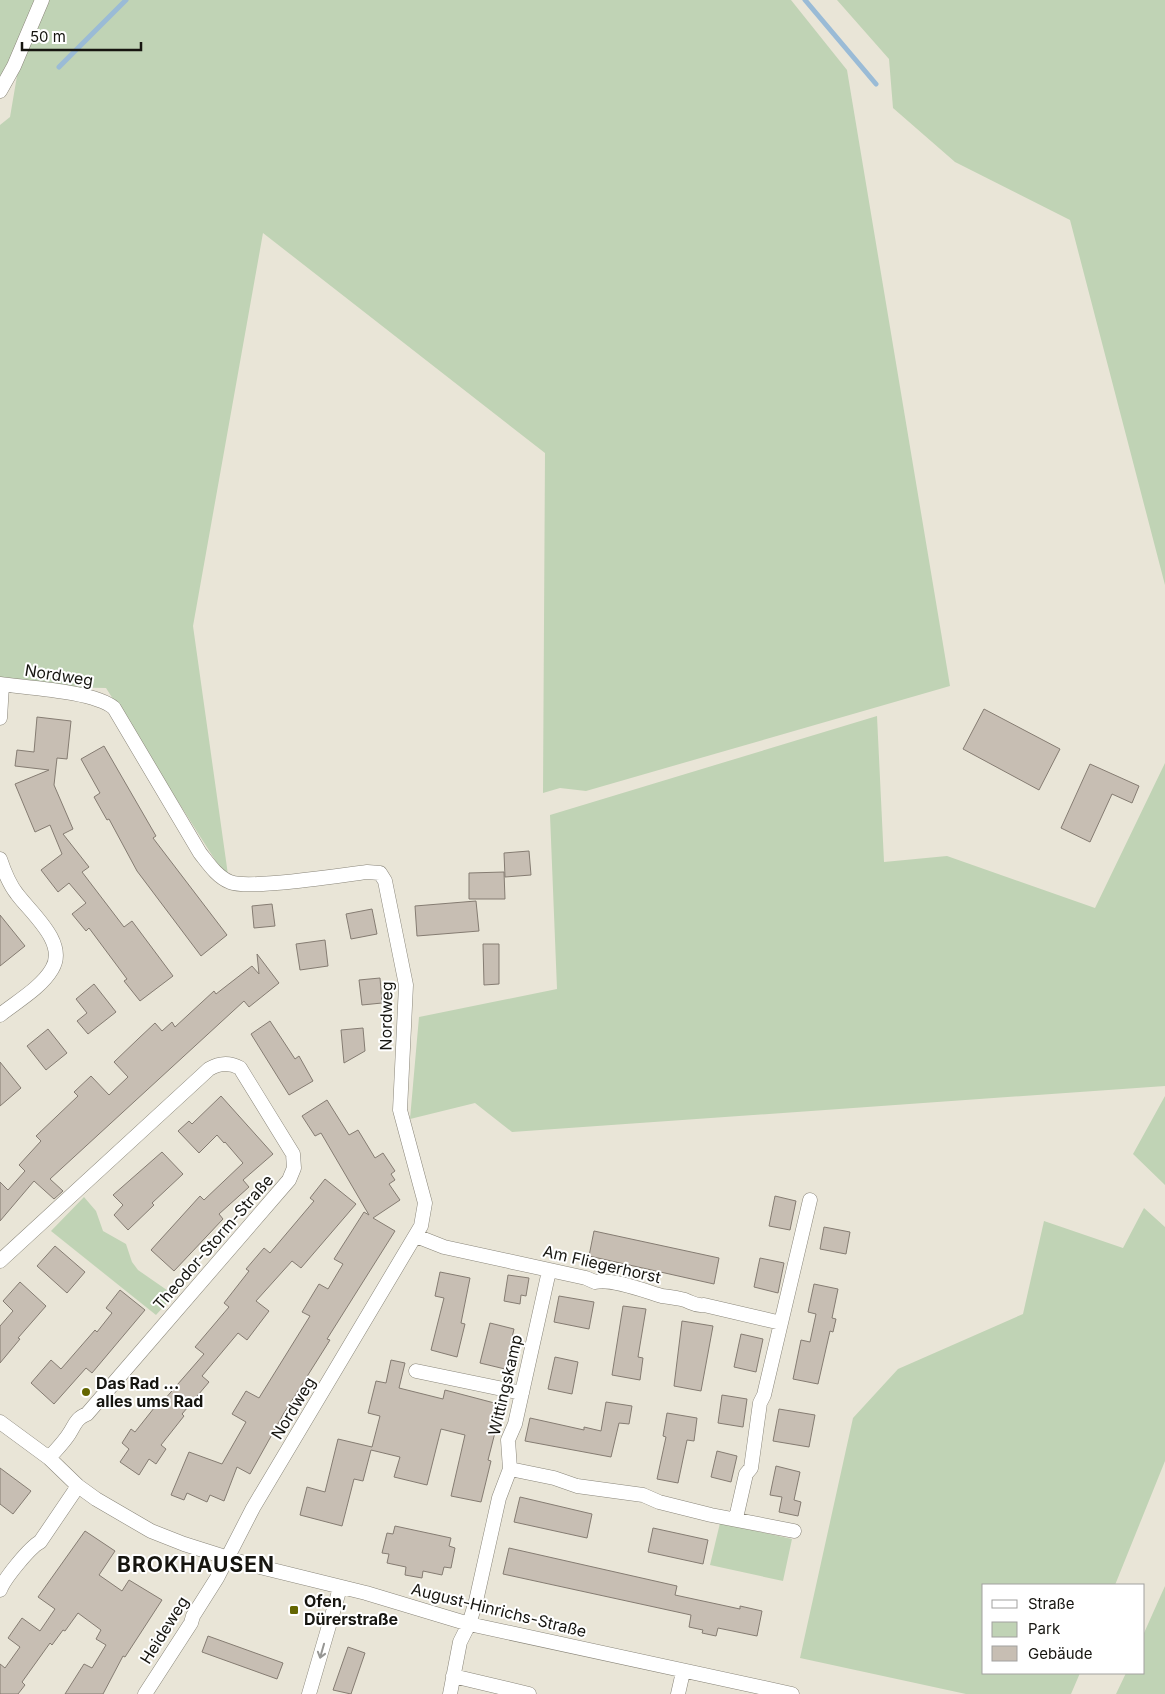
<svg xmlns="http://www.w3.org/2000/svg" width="1165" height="1694" font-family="Inter,sans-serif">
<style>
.green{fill:#c0d3b5}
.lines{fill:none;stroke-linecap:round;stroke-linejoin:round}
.stream{stroke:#9abbd6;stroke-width:5}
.building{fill:#c7beb3;stroke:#857c72}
.street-casing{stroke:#8a867a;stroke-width:15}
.street{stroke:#fff;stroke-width:14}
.oneway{stroke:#969693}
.poi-dot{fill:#646601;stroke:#fff;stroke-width:2}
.labels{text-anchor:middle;stroke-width:4;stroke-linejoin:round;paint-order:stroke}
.street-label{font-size:16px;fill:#161510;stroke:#fff}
.poi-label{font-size:16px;font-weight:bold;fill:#161510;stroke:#fff;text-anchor:start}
.district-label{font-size:21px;font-weight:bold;letter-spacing:1px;fill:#161510;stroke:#fff}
</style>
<rect width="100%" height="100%" fill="#e9e5d7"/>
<path class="green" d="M0,0H791L847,70L950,686L586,791L560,788L543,793L545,453L263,233L193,626L229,882L106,688L0,686V125L10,117L18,70L0,87Z
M837,0H1165V585L1070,220L955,162L893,108L889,59Z
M877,716L884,862L947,856L1095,908L1165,763V1086L512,1132L475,1103L410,1119L419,1017L557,989L550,815Z
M1165,1096V1185L1133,1154Z
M84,1197L96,1211L103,1231L126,1244L132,1262L138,1270L174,1295L156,1315L51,1231Z
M1144,1208L1165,1227V1461L1115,1585H984V1673H1080L1071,1694H966L800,1658L853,1418L898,1369L1023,1314L1044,1221L1123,1248Z
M720,1523L792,1539L783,1581L710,1565Z
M1165,1586V1694H1116L1126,1673H1144V1633Z"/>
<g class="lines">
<path class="stream" d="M805,0L876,84
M59,67L126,0"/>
</g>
<path class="building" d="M984,709L1060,749L1039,790L963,749Z
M37,717L71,721L67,759L57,758L54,785L73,829L63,834L89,867L82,872L124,927L132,921L173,976L140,1001L124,981L127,979L89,928L86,931L72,914L86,903L69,883L58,892L41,870L62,854L50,825L35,832L15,784L49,770L15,766L17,750L34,752Z
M104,746L156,836L153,838L227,935L201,956L137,871L109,819L107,820L94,797L100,793L81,759Z
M1090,764L1139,786L1132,803L1112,794L1090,842L1061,828Z
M529,851L531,875L505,877L504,853Z
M504,872L505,899H469V873Z
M476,901L479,931L417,936L415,906Z
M272,904L275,926L254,928L252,906Z
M372,909L377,934L351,939L346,914Z
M0,915L25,946L0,966Z
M325,940L328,966L300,970L296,944Z
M483,944H499V984L484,985Z
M257,954L279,983L249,1007L244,1001L50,1179L63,1191L54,1199L34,1181L0,1221V1182L8,1190L25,1171L19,1165L41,1141L36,1136L78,1096L74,1092L91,1076L109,1095L128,1077L114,1062L138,1039L155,1023L162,1031L172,1022L175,1027L214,991L216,994L252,966L259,974Z
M380,978L382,1003L362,1005L359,980Z
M94,984L116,1012L88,1034L77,1021L87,1013L76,999Z
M270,1021L295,1059L299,1056L313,1081L289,1095L251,1034Z
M363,1028L365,1051L344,1063L341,1030Z
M48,1029L67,1053L46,1070L27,1046Z
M0,1062L21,1088L0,1106Z
M221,1096L273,1154L243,1180L249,1187L219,1214L223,1219L174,1271L151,1250L200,1196L204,1200L243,1163L225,1142L224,1143L217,1135L199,1153L178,1131L189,1121L192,1124Z
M327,1100L349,1135L358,1130L375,1158L383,1153L395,1171L391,1174L395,1180L389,1184L400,1200L373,1218L395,1231L327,1339L330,1340L284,1413L250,1474L237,1467L224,1501L210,1495L207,1502L187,1493L184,1500L171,1495L189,1452L222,1464L246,1422L232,1414L246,1391L259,1398L310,1316L302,1312L319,1284L328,1289L343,1264L334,1259L364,1212L369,1215L321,1133L315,1136L302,1116Z
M162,1152L183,1174L152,1203L154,1205L128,1230L114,1215L123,1205L113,1195Z
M325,1179L356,1204L301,1268L292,1261L256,1301L269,1311L247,1340L238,1333L202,1376L209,1382L182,1414L184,1416L161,1445L166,1449L156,1464L149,1459L139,1475L120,1462L129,1449L122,1443L131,1429L135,1432L162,1398L164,1400L204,1354L195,1347L229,1307L224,1303L249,1271L246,1269L264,1248L270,1253L314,1201L310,1198Z
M775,1196L796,1201L790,1230L769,1226Z
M824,1227L850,1232L846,1254L820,1249Z
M594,1231L719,1258L714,1284L589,1256Z
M55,1246L85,1272L67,1293L37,1266Z
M760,1258L784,1263L778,1293L754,1287Z
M440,1272L470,1278L461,1323L465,1324L457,1357L431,1350L444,1298L435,1296Z
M508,1275L529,1278L526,1296L521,1295L520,1304L504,1301Z
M20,1282L46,1306L18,1338L20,1339L0,1363V1326L13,1311L3,1301Z
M814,1284L838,1289L832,1318L836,1319L833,1332L830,1331L818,1384L793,1379L801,1340L810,1342L816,1314L808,1312Z
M120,1290L145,1310L92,1373L86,1368L54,1404L31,1383L51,1360L61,1369L95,1330L97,1332L112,1313L106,1308Z
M559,1296L594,1302L589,1329L554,1322Z
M623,1306L646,1309L638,1357L643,1358L640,1380L612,1375Z
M682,1321L713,1326L701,1391L674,1386Z
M490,1323L514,1329L505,1369L480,1363Z
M741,1334L763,1339L756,1372L734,1367Z
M555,1357L578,1362L572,1394L548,1389Z
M391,1360L405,1363L399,1388L443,1399L445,1390L502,1405L488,1460L491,1461L481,1502L451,1496L465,1435L441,1429L427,1485L394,1477L400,1457L371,1450L363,1481L354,1479L342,1526L300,1515L307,1487L325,1492L338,1439L372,1447L380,1416L368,1413L376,1381L386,1383Z
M722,1395L747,1399L743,1427L718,1423Z
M606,1402L632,1406L629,1424L619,1423L611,1457L525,1441L530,1418L584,1430V1427L601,1431Z
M779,1409L815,1415L809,1447L773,1441Z
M667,1413L697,1418L694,1441L687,1440L678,1483L657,1479L666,1437L663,1436Z
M717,1451L737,1456L731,1482L711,1477Z
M776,1466L800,1472L794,1500L801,1502L798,1516L779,1512L782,1497L770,1495Z
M0,1468L31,1491L13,1514L0,1504Z
M520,1497L592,1514L587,1538L514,1522Z
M395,1526L451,1538L449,1546L455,1548L451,1568L444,1567L442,1575L423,1571L422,1578L405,1575L406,1567L387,1563L389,1554L382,1553L387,1533L393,1534Z
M653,1528L708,1540L703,1564L648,1552Z
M85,1531L115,1551L99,1575L122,1591L129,1580L162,1600L125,1657L123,1656L103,1694H65L84,1664L92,1668L106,1645L96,1639L101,1630L78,1613L65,1631L63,1630L52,1645L50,1643L22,1682L25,1685L18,1694H0V1664L5,1668L20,1647L8,1638L22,1618L40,1631L55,1609L38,1597Z
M509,1548L677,1586L675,1595L740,1609V1606L762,1611L757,1636L718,1628L716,1636L702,1633L703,1630L689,1627L691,1615L503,1574Z
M208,1636L283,1663L277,1679L202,1652Z
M348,1647L365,1653L351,1694L333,1690Z"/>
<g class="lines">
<g class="street-casing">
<path id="street" d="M0,91L14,66L42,0
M0,684C28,688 93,691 114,708L200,853C208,863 217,877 230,882C249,890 341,875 367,872L380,873L385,881L406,985L400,1110L425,1203L421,1226L253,1508L217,1578L193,1616L191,1623L145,1694
M0,718L2,685
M0,859C4,871 9,884 17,894C31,913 68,943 52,969C41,988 16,1002 0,1015
M416,1236L444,1247L586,1278L595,1282C611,1278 645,1291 662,1296C670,1297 678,1298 685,1300C693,1303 695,1306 704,1305L781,1323
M0,1261L209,1069C219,1063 229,1062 240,1068L293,1154L294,1168L289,1180L87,1414C76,1418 75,1425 69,1434C64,1442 55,1451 49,1458
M416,1371L522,1393
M0,1422L49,1458L78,1486L96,1499L151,1531L184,1544L244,1563L366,1593L469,1624L792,1694
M510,1469L554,1478L577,1486L643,1495L659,1502L711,1515L794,1531
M736,1518L746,1474L751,1468L760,1403L764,1395L810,1200
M0,1590C4,1579 30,1547 40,1542L78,1486
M453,1676L529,1694
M309,1694L340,1588
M450,1694L460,1642L469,1624L476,1601L499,1498L510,1469L508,1440L515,1424L549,1271
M678,1694L683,1672"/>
</g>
<use href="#street" class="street"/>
</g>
<defs><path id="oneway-shaft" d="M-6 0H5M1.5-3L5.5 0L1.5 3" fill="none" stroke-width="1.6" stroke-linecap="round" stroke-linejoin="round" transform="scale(1.25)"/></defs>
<use class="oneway" href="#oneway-shaft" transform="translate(322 1651) rotate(106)"/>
<g class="poi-dot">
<circle cx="86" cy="1392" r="5"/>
<rect x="289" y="1605" width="10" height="10" rx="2.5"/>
</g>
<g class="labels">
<g class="street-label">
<text transform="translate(59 675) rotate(9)" y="6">Nordweg</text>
<text transform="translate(386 1016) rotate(-89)" y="6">Nordweg</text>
<text transform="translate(213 1242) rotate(-49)" y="6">Theodor-Storm-Straße</text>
<text transform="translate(602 1264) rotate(13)" y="6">Am Fliegerhorst</text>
<text transform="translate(505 1385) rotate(-77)" y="6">Wittingskamp</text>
<text transform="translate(293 1408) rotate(-59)" y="6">Nordweg</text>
<text transform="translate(499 1610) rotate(14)" y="6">August-Hinrichs-Straße</text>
<text transform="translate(164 1630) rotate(-58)" y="6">Heideweg</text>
</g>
<g class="poi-label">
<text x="96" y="1389">Das Rad ...<tspan x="96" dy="18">alles ums Rad</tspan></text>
<text x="304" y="1607">Ofen,<tspan x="304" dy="18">Dürerstraße</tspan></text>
</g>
<g class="district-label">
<text x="196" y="1572">BROKHAUSEN</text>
</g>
</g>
<rect x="982" y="1584" width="162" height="90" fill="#ffffff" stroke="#a2a19f"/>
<rect x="992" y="1600" width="25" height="8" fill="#ffffff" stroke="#a2a19f"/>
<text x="1028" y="1609" font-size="15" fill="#161510">Straße</text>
<rect x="992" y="1622" width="25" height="15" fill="#c0d3b5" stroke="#a2a19f"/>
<text x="1028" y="1634" font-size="15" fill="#161510">Park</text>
<rect x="992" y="1646" width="25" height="15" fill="#c7beb3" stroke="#a2a19f"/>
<text x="1028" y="1659" font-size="15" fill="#161510">Gebäude</text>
<path d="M22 42v8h119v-8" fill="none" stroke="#161510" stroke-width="2.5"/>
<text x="30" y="42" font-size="15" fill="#161510" stroke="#ffffff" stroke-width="4" paint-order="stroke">50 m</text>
</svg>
